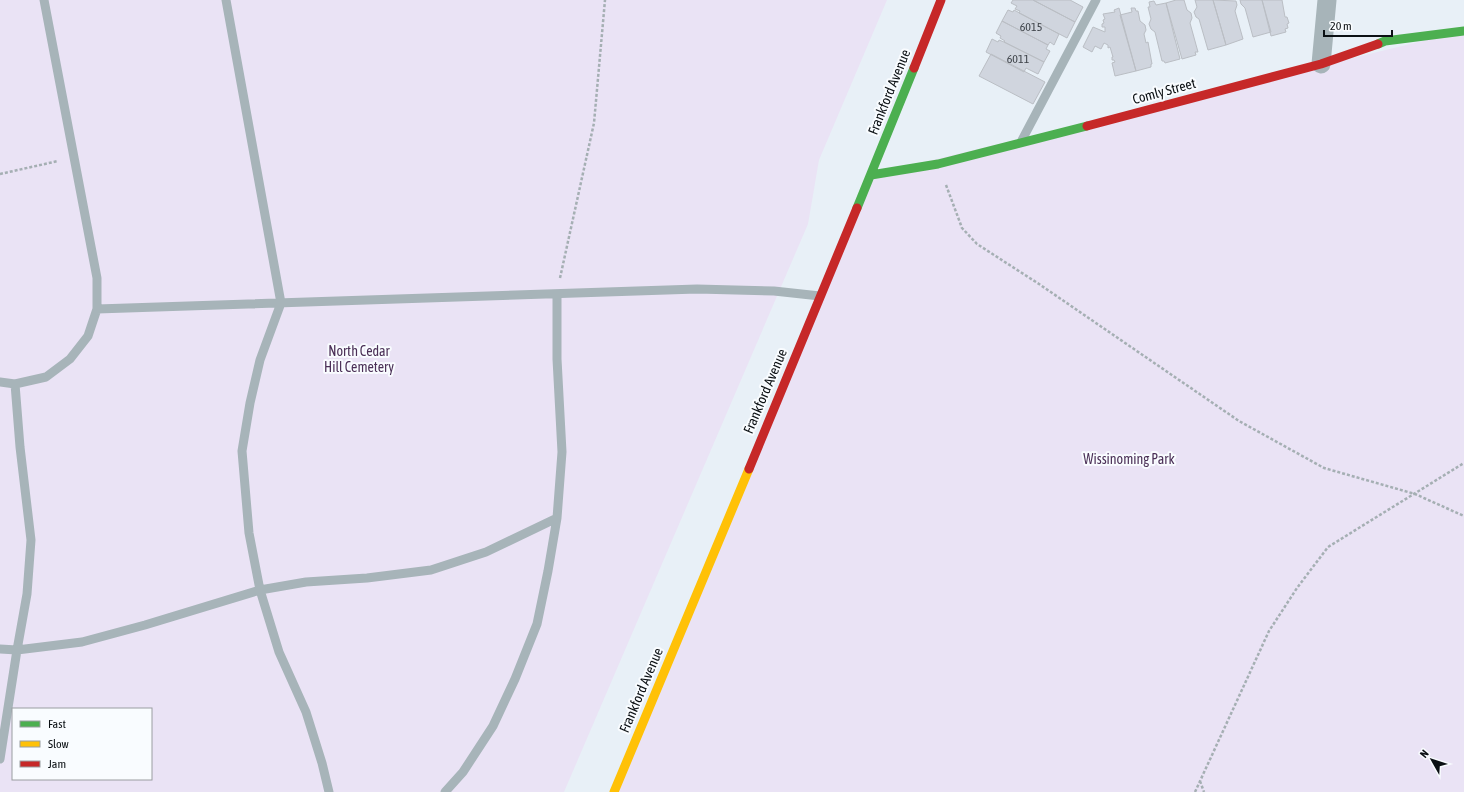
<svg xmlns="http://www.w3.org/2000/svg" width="1464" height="792" font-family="'Asap Condensed',sans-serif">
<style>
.green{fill:#eae3f5;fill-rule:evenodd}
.building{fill:#d0d5de;stroke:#babec4}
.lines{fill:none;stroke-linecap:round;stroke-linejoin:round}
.path{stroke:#a5afb3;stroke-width:2.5;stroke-dasharray:3 2;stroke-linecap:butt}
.lane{stroke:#a7b4b9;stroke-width:9}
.street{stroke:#a7b4b9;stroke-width:19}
.fast{stroke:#4caf50;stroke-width:9}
.slow{stroke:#ffc107;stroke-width:9}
.jam{stroke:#c62828;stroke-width:9}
.labels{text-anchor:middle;stroke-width:4;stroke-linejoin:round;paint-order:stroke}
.number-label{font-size:12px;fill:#3d4248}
.street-label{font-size:14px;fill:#0b1014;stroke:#f9fcff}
.park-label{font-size:14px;fill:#4b3057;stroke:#f9fcff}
</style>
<rect width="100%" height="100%" fill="#e8f0f7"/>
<path class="green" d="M0,0H887L819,160L808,224L564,792H0ZM13,709H151V779H13Z
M1464,31V792H614L871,175Z"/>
<path class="building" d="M1013,0H1033L1075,22L1067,38L1019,13L1020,11L1015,9L1017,6L1011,3Z
M1033,0H1070L1083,7L1075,22Z
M1176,0H1184L1187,10L1191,13L1192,18L1190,23L1198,52H1195L1196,55L1182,59L1166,3Z
M1195,0H1213L1226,45L1208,50L1199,19L1196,17L1194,12L1197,7Z
M1213,0L1236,1L1237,5L1235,11L1243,39L1226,45Z
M1240,0H1262L1271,32L1253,37L1245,8L1241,4Z
M1262,0H1282L1285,17H1287L1289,23L1287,24L1288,28L1285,29L1286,32L1271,36Z
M1154,1L1156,5L1166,3L1180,59L1165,63L1164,61H1162L1155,32L1151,29L1149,24L1151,19L1148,7H1150L1149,2Z
M1119,8L1136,71L1115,76L1112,63L1115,62L1114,60H1112V57H1113L1110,47L1108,48V45L1104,43L1101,49L1095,46L1092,52L1083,47L1093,27L1105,32V27H1102V24L1104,23L1103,20L1105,19L1103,14L1115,12L1114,10Z
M1131,8H1135L1136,11H1138L1140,21L1145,25L1146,30L1144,34L1146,43L1148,42L1152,64H1151V67L1136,71L1120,15L1132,12Z
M1008,10L1013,12L1014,10L1059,34L1054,45L1050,42L1048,45L1002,21Z
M1002,21L1048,45L1046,49L1050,51L1044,62L1004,42L1005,41L1000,38L1001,36L996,33Z
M992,39L998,42L999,40L1004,42L1044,62L1038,74L1026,68L1024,72L986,52Z
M991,54L1045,82L1033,104L979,76Z"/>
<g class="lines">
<path class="path" d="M0,174L58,161
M946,185L962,228L977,244L1039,284L1239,421L1324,468L1415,494L1464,516
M560,278L594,123L605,0
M1200,781L1204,792
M1195,792L1269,631L1297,588L1328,547L1464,463"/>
<path class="lane" d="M226,0L281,303L260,360L250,403L242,451L249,533L260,590L279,652L306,712L322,763L329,792
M1022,140L1096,0
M97,309L697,289L774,291L820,296
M0,382L15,384L46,377L70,359L88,336L97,309V278L44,0
M0,649L17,650L82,642L145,625L260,590L306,582L367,578L431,570L486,552L557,518
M0,759L17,650L27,594L31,540L20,447L15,384
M445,792L463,772L493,726L515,679L537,624L548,571L557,518L562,452L557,359V294"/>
<path class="street" d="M1321,64L1327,0"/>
<path class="fast" d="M1378,44L1385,41L1464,31
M871,175L938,164L1087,126
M857,208L914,68"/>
<path class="slow" d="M614,792L749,469"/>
<path class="jam" d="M914,68L941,0
M1087,126L1321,64L1378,44
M749,469L857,208"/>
</g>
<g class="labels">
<g class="number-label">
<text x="1031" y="31">6015</text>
<text x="1018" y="63">6011</text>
</g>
<g class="street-label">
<text transform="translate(1164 91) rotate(-15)" y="5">Comly Street</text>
<text transform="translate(889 92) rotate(-68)" y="5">Frankford Avenue</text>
<text transform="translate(765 391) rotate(-67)" y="5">Frankford Avenue</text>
<text transform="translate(641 690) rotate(-67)" y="5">Frankford Avenue</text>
</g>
<g class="park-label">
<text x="359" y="356">North Cedar<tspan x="359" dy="16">Hill Cemetery</tspan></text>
<text x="1129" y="464">Wissinoming Park</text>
</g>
</g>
<rect x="12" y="708" width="140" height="72" fill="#f9fcff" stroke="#9a9ea1"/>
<rect x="20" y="721" width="20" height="6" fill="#4caf50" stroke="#9a9ea1"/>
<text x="48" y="728" font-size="12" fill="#0b1014">Fast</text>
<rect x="20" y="741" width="20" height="6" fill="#ffc107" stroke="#9a9ea1"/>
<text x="48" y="748" font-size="12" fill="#0b1014">Slow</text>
<rect x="20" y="761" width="20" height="6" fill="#c62828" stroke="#9a9ea1"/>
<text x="48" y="768" font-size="12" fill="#0b1014">Jam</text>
<g transform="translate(1432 760) rotate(309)" stroke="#f9fcff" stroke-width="3" paint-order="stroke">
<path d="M0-3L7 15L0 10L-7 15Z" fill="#0b1014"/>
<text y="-6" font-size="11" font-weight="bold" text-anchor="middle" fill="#0b1014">N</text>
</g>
<path d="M1324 30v6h68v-6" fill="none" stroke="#0b1014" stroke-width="2"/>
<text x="1330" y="30" font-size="12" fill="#0b1014" stroke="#f9fcff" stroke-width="3" paint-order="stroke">20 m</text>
</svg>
